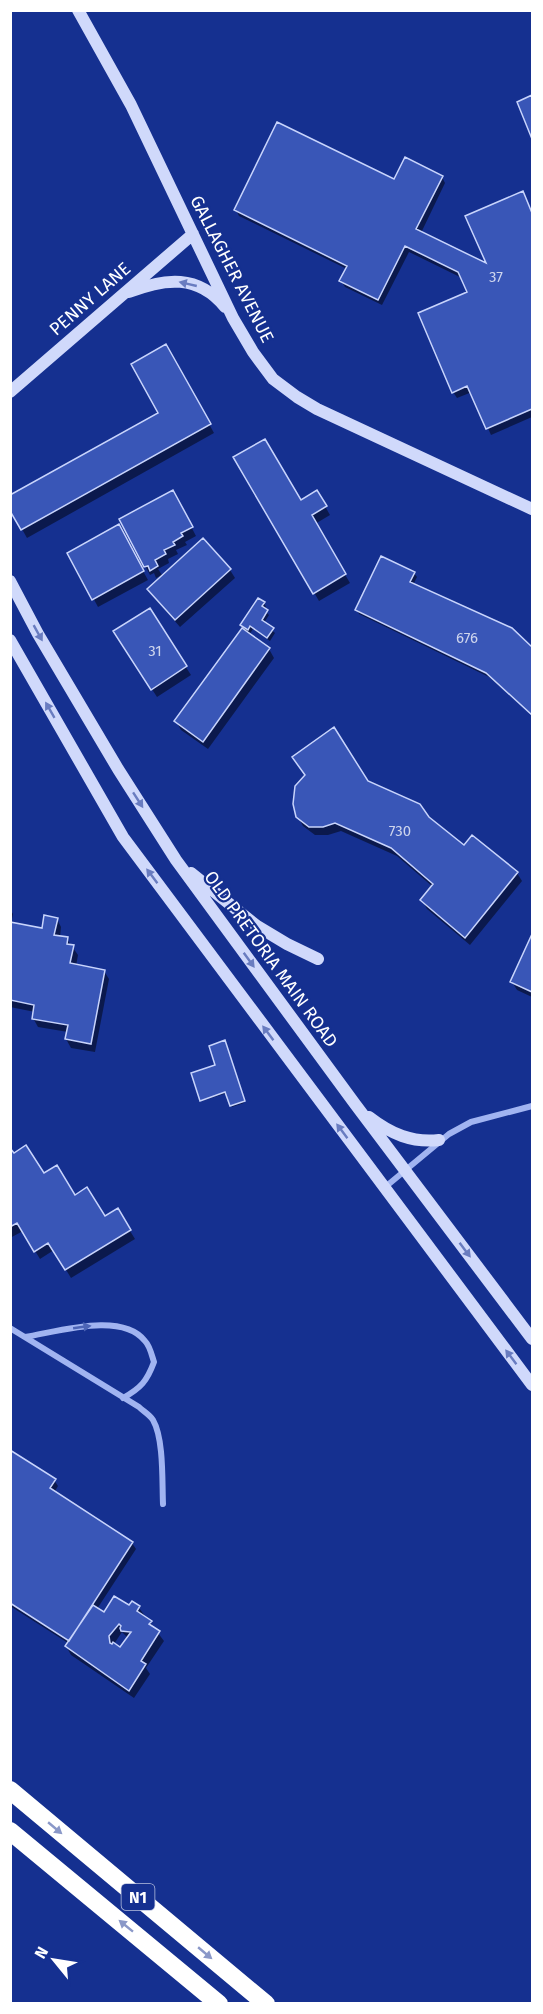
<svg xmlns="http://www.w3.org/2000/svg" width="543" height="2014" font-family="'Fira Sans',sans-serif">
<style>
.shadow{fill:#0007;fill-rule:evenodd}
.building{fill:#3956b7;stroke:#c8d4fc;stroke-width:1.5;fill-rule:evenodd}
.lines{fill:none;stroke-linecap:round;stroke-linejoin:round}
.street{stroke:#a1b4f1;stroke-width:6}
.secondary{stroke:#d0d9fb;stroke-width:12}
.highway{stroke:#fff;stroke-width:18}
.oneway{fill:#697cc0}
.oneway2{fill:#4d65b7}
.oneway3{fill:#8a98c8}
.labels{text-anchor:middle;stroke-width:4.5;stroke-linejoin:round;paint-order:stroke}
.number-label{font-size:15px;fill:#ced5ed}
.shield{fill:#153090;stroke:#b9c1de;stroke-width:1.5}
.shield-label{font-size:16px;font-weight:bold;fill:#fff}
.street-label{font-size:18px;fill:#fff;stroke:#153090}
</style>
<rect width="100%" height="100%" fill="#153090"/>
<path class="shadow" d="M532,97V136L518,103Z
M442,177L445,183L421,233L489,266L526,199L532,215V417L491,435L472,392L457,398L453,392L469,293L462,278L409,252L382,305L345,287L341,281L347,269L239,216L236,210L395,181Z
M166,346L214,433L27,538L10,508L160,414Z
M236,458L300,502L317,492L330,515L315,524L350,583L319,601Z
M173,492L196,536L185,542L187,545L176,550L178,554L168,559L169,563L158,569L162,575L156,578L154,573L150,575L121,519Z
M118,526L148,580L98,607L69,553Z
M230,570L235,578L180,627L154,597L149,589Z
M414,573L417,577L413,585L512,630L532,649V715L489,677L359,614L357,610Z
M264,603L266,607L264,610L269,615L264,623L275,633L270,641L253,629L249,635L269,649L274,658L208,749L181,730L176,721L244,629L241,625Z
M149,610L191,675L157,697L120,640Z
M367,782L428,818L464,848L517,873L522,881L470,945L427,909L422,900L433,887L397,856L341,831L328,835H315L303,826L298,817Z
M10,909L13,914L11,924L43,930L57,919L61,927L60,937L67,939L78,955L76,966L104,971L109,979L95,1052L71,1048L66,1039L68,1032L38,1027L33,1018L35,1012L10,1007Z
M532,938V997L517,990L512,982Z
M225,1044L244,1103L232,1107L227,1093L202,1101L201,1100Z
M10,1151L105,1218L117,1210L135,1239L71,1278L54,1250L40,1259L23,1231L10,1238Z
M10,1451L54,1480L58,1486L54,1493L132,1543L136,1549L97,1609L104,1614L129,1608H139L164,1641L146,1668L150,1674L134,1698L71,1655L66,1646L68,1643L10,1606ZM122,1632L128,1638L121,1649L114,1644Z"/>
<path class="building" d="M532,95V139L517,102Z
M277,122L394,179L405,157L443,176L416,229L486,263L465,216L523,191L532,213V409L486,429L467,386L452,393L418,313L467,292L458,272L405,246L378,300L339,281L347,266L234,210Z
M166,344L211,424L21,530L10,511V495L158,413L131,364Z
M265,439L301,500L317,490L327,506L312,515L346,574L313,594L233,457Z
M173,490L193,527L181,533L183,536L173,542L175,545L164,550L166,554L155,560L158,566L150,571L148,566L144,567L119,519Z
M119,524L144,571L92,600L67,553Z
M203,538L231,569L175,620L147,589Z
M381,556L415,572L410,582L512,628L532,647V715L486,673L355,610Z
M258,598L265,602L262,606L268,610L262,620L274,628L267,638L250,626L248,630L240,625Z
M150,608L187,666L151,690L113,631Z
M242,628L270,648L203,742L174,721Z
M334,727L368,781L420,804L429,817L464,845L472,835L518,872L465,938L420,900L433,884L391,848L335,823L323,827H309L296,817L293,804L295,786L305,775L292,757Z
M44,915L58,918L54,935L68,937L67,944L74,945L70,963L105,970L91,1044L65,1039L68,1025L32,1019L34,1005L10,1000V922L42,928Z
M532,934V992L510,982Z
M225,1040L245,1101L230,1106L225,1092L200,1101L191,1073L215,1065L209,1046Z
M26,1145L44,1173L57,1165L75,1195L87,1187L105,1216L118,1208L131,1230L65,1270L48,1243L34,1252L17,1223L10,1227V1148L14,1153Z
M10,1450L56,1479L50,1488L133,1542L69,1641L10,1603Z
M114,1596L129,1605L132,1601L140,1606L137,1611L152,1621L149,1624L160,1631L141,1661L146,1664L129,1691L65,1646L93,1605L104,1612ZM119,1624L121,1626L120,1628L121,1631L131,1632L120,1647L113,1642L112,1644L110,1643L109,1636Z"/>
<g class="lines">
<path class="street" d="M384,1188L449,1134L471,1122L532,1106
M10,1328L139,1407C143,1411 150,1415 153,1420C164,1439 162,1482 163,1504
M25,1337C57,1332 122,1311 145,1341C150,1346 152,1356 154,1362C147,1381 141,1388 123,1398"/>
<path class="secondary" d="M78,10L131,105L233,318L253,352L273,379L297,397L317,409L532,509
M129,292C165,278 198,274 225,307
M10,392L193,234
M10,581L38,634L118,769L176,860L355,1104L532,1339
M10,640L123,837L532,1385
M191,873L257,926L287,944L318,959
M369,1117C391,1134 412,1143 439,1140"/>
<path class="highway" d="M10,1790L266,2004
M10,1831L219,2004"/>
</g>
<defs><path id="oneway-solid" d="M-6-.8H1V-3.2L6.5 0L1 3.2V.8H-6Z" transform="scale(1.5)"/></defs>
<g class="oneway">
<use href="#oneway-solid" transform="translate(188 284) rotate(-167)"/>
<use href="#oneway-solid" transform="translate(38 633) rotate(61)"/>
<use href="#oneway-solid" transform="translate(50 710) rotate(-120)"/>
<use href="#oneway-solid" transform="translate(138 800) rotate(57)"/>
<use href="#oneway-solid" transform="translate(152 876) rotate(-127)"/>
<use href="#oneway-solid" transform="translate(249 960) rotate(54)"/>
<use href="#oneway-solid" transform="translate(268 1033) rotate(-127)"/>
<use href="#oneway-solid" transform="translate(342 1131) rotate(-127)"/>
<use href="#oneway-solid" transform="translate(465 1250) rotate(53)"/>
<use href="#oneway-solid" transform="translate(511 1357) rotate(-127)"/>
</g>
<use class="oneway2" href="#oneway-solid" transform="translate(82 1327) rotate(-8)"/>
<g class="oneway3">
<use href="#oneway-solid" transform="translate(55 1828) rotate(40)"/>
<use href="#oneway-solid" transform="translate(126 1926) rotate(-141)"/>
<use href="#oneway-solid" transform="translate(205 1953) rotate(40)"/>
</g>
<g class="labels">
<g class="number-label">
<text x="496" y="282">37</text>
<text x="467" y="643">676</text>
<text x="155" y="656">31</text>
<text x="400" y="836">730</text>
</g>
<rect class="shield" x="121.5" y="1884" width="33" height="26" rx="4.5"/>
<g class="shield-label">
<text x="138" y="1903">N1</text>
</g>
<g class="street-label">
<text transform="translate(232 269) rotate(63)" y="6">GALLAGHER AVENUE</text>
<text transform="translate(90 299) rotate(-41)" y="6">PENNY LANE</text>
<text transform="translate(271 959) rotate(54)" y="6">OLD PRETORIA MAIN ROAD</text>
</g>
</g>
<rect width="543" height="2014" fill="none" stroke="#ffffff" stroke-width="24"/>
<g transform="translate(54 1960) rotate(300)" stroke="#153090" stroke-width="4.5" paint-order="stroke">
<path d="M0-4.5L10 22L0 15L-10 22Z" fill="#ffffff"/>
<text y="-9" font-size="16" font-weight="bold" text-anchor="middle" fill="#ffffff">N</text>
</g>
</svg>
